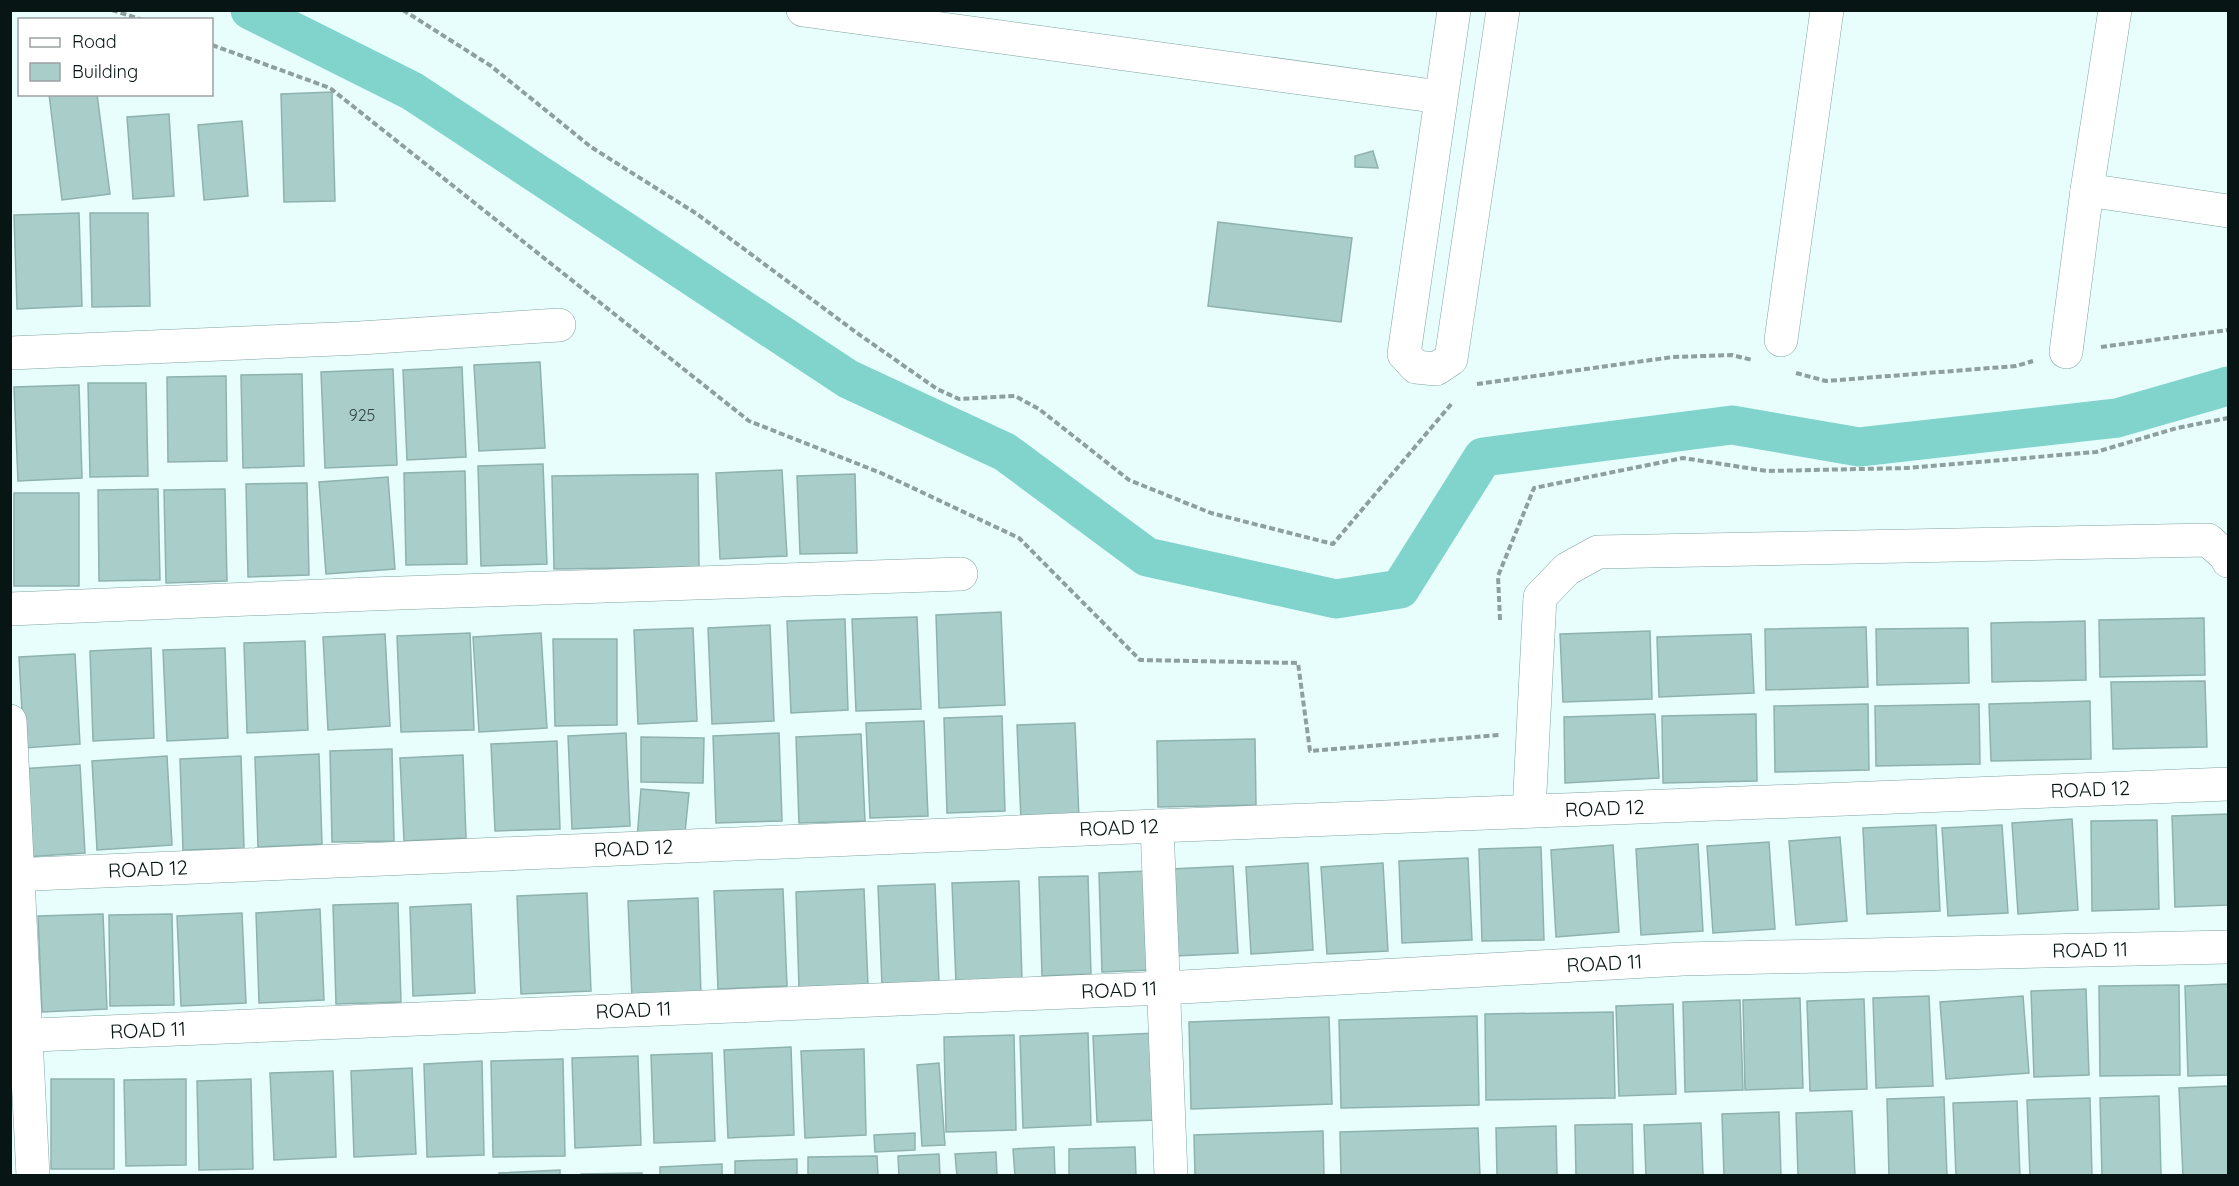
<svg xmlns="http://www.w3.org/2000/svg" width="2239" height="1186" font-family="Quicksand,sans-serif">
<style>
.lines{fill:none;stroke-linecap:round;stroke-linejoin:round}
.canal{stroke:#80d4cc;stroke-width:39}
.building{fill:#a9ceca;stroke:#8eb2ae;stroke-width:1.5}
.minor-casing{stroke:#80a4a0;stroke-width:34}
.tertiary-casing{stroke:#80a4a0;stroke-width:34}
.path{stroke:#8da09e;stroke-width:4;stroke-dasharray:6 3;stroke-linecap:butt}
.minor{stroke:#fff;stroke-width:33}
.tertiary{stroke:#fff;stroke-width:33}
.labels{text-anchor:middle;stroke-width:4.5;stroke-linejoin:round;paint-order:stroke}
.number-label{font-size:16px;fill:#304342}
.street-label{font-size:20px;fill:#071514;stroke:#fff}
</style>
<rect width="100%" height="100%" fill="#e8fefc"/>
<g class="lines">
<path class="canal" d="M250,10L412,91L848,379L1005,452L1147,557L1336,599L1400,589L1483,457L1732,425L1859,447L2117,418L2228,386"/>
</g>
<path class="building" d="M332,92L335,201L284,202L281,94Z
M49,94H97L110,194L62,200Z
M169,114L174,196L133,199L127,117Z
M242,121L248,196L204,200L198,125Z
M1373,151L1378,168L1355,167V156Z
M79,213L82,306L17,309L14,215Z
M90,213H148L150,306L92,307Z
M1218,222L1352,238L1341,322L1208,306Z
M540,362L545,448L479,451L474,365Z
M462,367L466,457L407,460L403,370Z
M393,369L397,465L325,468L321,372Z
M302,374L304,466L243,468L241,375Z
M226,376L227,461L168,462L167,377Z
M88,383H146L148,476L90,477Z
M79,385L82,478L18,481L14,387Z
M543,464L547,564L481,566L478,466Z
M782,470L787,556L720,559L716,473Z
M465,471L467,564L406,565L404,473Z
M698,474L699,567L554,569L552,476Z
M855,474L857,553L800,554L797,476Z
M388,477L395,569L326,574L319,482Z
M307,483L309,575L248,577L246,484Z
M158,489L160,580L99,581L98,490Z
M225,489L227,581L166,583L164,490Z
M14,493H79V586H14Z
M1001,612L1005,705L939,708L936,615Z
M917,617L921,709L856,711L852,619Z
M2204,618L2205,675L2100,677L2099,620Z
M845,619L848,710L791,713L787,621Z
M2085,621L2086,680L1992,682L1991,623Z
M770,625L774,721L712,724L708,628Z
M1866,627L1868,687L1766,690L1765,629Z
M693,628L697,721L638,724L634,630Z
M1968,628L1969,683L1877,685L1876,629Z
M1650,631L1652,699L1563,702L1560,634Z
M470,633L474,730L401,732L397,636Z
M541,633L547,728L479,732L473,637Z
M385,634L390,726L328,730L323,637Z
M1751,634L1754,693L1659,697L1657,637Z
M553,639H617V725L555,726Z
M305,641L308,730L247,733L244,643Z
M151,648L154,738L93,741L90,651Z
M225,648L228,738L167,741L163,650Z
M75,654L80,744L24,748L19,657Z
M2205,681L2207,747L2113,749L2111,682Z
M2090,701L2091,759L1991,761L1989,704Z
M1868,704L1869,770L1775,772L1774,706Z
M1979,704L1980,764L1876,766L1875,706Z
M1655,714L1659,778L1565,783L1564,717Z
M1756,714L1757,781L1663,783L1662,716Z
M1002,716L1005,811L947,813L944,718Z
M924,721L928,816L870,818L866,723Z
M1075,723L1079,818L1021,821L1017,725Z
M626,733L630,826L572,829L568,736Z
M779,733L782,821L716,823L713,736Z
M861,734L865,821L799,823L796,737Z
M641,737L704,738L703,783L641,782Z
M1255,739L1256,805L1158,807L1157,741Z
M557,741L560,829L495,831L491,744Z
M392,749L394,841L332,842L330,751Z
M319,754L322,844L258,847L255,757Z
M463,755L466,838L404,841L400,758Z
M167,756L172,845L97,850L92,761Z
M241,756L244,848L183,850L180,759Z
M80,765L85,853L24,857L19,769Z
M641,789L689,793L684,842L637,839Z
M2228,814V905L2175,907L2172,816Z
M2072,819L2078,910L2018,914L2012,823Z
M2157,820L2159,909L2092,911L2091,821Z
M1936,825L1940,911L1867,914L1863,828Z
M2002,825L2008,913L1948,916L1942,828Z
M1840,837L1847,921L1796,925L1789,841Z
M1769,842L1775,929L1713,933L1707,846Z
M1698,844L1703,931L1641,935L1636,849Z
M1613,845L1619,932L1556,937L1551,850Z
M1541,847L1544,940L1482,941L1479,849Z
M1468,858L1472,940L1402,943L1399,861Z
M1308,863L1313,950L1251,954L1246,867Z
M1383,863L1388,951L1327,954L1321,867Z
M1233,866L1238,953L1176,956L1171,869Z
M1148,871L1151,970L1102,972L1099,873Z
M1088,876L1091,974L1042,976L1039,877Z
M1019,881L1022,980L956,983L952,883Z
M935,884L939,983L882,985L878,886Z
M783,889L787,986L718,989L714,891Z
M864,889L868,985L799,988L796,892Z
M587,893L591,991L521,994L517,896Z
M698,898L701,996L632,999L628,901Z
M398,903L401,1002L336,1004L333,905Z
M471,904L475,993L413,996L410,907Z
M320,909L324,1000L259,1003L256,913Z
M242,913L246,1003L181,1006L177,916Z
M103,914L107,1009L42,1012L38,916Z
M172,914L174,1005L110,1006L109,915Z
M2228,984V1075L2188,1076L2185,986Z
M2179,985L2180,1075L2100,1076L2099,986Z
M2086,989L2089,1075L2034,1077L2031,991Z
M1929,996L1933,1086L1876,1088L1873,998Z
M2023,996L2029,1073L1946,1079L1940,1002Z
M1800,998L1803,1088L1745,1090L1743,1000Z
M1864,999L1867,1089L1810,1091L1807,1001Z
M1740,1000L1743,1090L1685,1092L1683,1002Z
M1673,1004L1676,1094L1619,1096L1616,1006Z
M1613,1012L1615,1098L1486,1100L1485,1014Z
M1477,1016L1479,1105L1341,1108L1339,1020Z
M1329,1017L1332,1104L1191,1109L1189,1022Z
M1088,1033L1091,1125L1023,1128L1020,1036Z
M1156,1033L1159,1120L1097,1122L1093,1036Z
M1014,1035L1016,1130L946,1132L944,1037Z
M791,1047L794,1135L728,1138L724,1050Z
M864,1049L866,1135L805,1138L801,1051Z
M712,1053L715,1141L654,1143L651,1055Z
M638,1056L641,1145L575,1148L572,1058Z
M563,1059L565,1156L493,1157L491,1061Z
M482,1061L484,1155L427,1157L424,1064Z
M939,1063L945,1145L922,1146L917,1065Z
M412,1068L416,1154L354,1157L351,1071Z
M333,1071L336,1157L274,1160L270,1073Z
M51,1079H114V1169H51Z
M186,1079V1165L126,1166L124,1080Z
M251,1079L253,1169L199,1170L197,1081Z
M2228,1086V1176H2183L2179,1088Z
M2159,1096L2161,1176H2102L2100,1098Z
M1944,1097L1947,1176H1889L1887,1099Z
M2090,1098L2092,1176H2030L2027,1100Z
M2017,1101L2020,1176H1956L1953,1103Z
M1852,1111L1855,1176H1798L1796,1113Z
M1779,1112L1781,1176H1724L1722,1114Z
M1701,1123L1703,1176H1646L1644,1125Z
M1632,1124L1633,1176H1576L1575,1125Z
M1556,1126L1557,1176H1497L1496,1128Z
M1478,1128L1480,1176H1341L1340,1132Z
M1323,1131L1324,1176H1195L1194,1135Z
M915,1133V1150L875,1152L874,1135Z
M1054,1147L1055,1176H1015L1013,1149Z
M1135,1147L1136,1176H1069V1149Z
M996,1152L997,1176H957L955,1154Z
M939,1154L940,1176H899L898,1156Z
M877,1156L878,1176H808V1157Z
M797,1159V1176H735V1161Z
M722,1164V1176H660V1167Z
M560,1170V1176H499V1173Z
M642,1173V1176H581V1174Z"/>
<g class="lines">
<g class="minor-casing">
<g id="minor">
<path d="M803,10L1440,97"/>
<path d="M2087,190L2228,211"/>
<path d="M1781,340L1827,10"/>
<path d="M2066,352L2087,190L2115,10"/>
<path d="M10,353L360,338L559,325"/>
<path d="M10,609L371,594L961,574"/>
<path d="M10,721L33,1176"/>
<path d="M1529,811L1540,597L1567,569L1598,552L2208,540L2227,557L2228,561"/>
<path d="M1157,826L1171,1176"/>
<path id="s1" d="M10,875L1157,826L2228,784"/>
<path id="s2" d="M10,1036L1164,988L1683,959L2228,947"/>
</g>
</g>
<g class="tertiary-casing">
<path id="tertiary" d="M1454,10L1404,354L1416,367L1436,369L1451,359L1503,10"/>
</g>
<path class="path" d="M112,10L143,20
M403,10L491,66L591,147L697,214L857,333L937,389L959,399L1015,396L1039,409L1129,480L1211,513L1333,544L1453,402
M212,45L330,88L749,421L881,473L1019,538L1140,660L1298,663L1310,751L1499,735
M2101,347L2228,330
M1796,373L1826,381L2016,366L2033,361
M1477,384L1673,357L1732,355L1752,360
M1500,620L1498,576L1534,488L1683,458L1767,471L1907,468L2096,452L2177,428L2228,418"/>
<use href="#minor" class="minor"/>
<use href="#tertiary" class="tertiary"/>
</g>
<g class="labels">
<g class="number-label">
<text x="362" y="421">925</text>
</g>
<g class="street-label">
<text dy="7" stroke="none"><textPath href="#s1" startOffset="2082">ROAD 12</textPath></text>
<text dy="7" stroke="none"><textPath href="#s1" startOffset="1596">ROAD 12</textPath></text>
<text dy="7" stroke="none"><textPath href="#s1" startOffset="1110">ROAD 12</textPath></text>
<text dy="7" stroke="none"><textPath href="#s1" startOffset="624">ROAD 12</textPath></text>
<text dy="7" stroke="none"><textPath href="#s1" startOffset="138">ROAD 12</textPath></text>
<text dy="7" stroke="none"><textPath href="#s2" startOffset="2082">ROAD 11</textPath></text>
<text dy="7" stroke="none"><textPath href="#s2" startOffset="1596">ROAD 11</textPath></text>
<text dy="7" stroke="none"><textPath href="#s2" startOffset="1110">ROAD 11</textPath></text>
<text dy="7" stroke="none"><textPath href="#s2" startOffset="624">ROAD 11</textPath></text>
<text dy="7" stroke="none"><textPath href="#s2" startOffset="138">ROAD 11</textPath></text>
</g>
</g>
<rect width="2239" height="1186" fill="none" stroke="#071514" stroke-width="24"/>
<rect x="18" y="18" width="195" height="78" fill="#ffffff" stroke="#9ca1a1" stroke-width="1.5"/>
<rect x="30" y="38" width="30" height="9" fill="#ffffff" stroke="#9ca1a1" stroke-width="1.5"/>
<text x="72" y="48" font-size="18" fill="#071514">Road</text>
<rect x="30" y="63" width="30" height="18" fill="#a9ceca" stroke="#9ca1a1" stroke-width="1.5"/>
<text x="72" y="78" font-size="18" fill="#071514">Building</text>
</svg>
